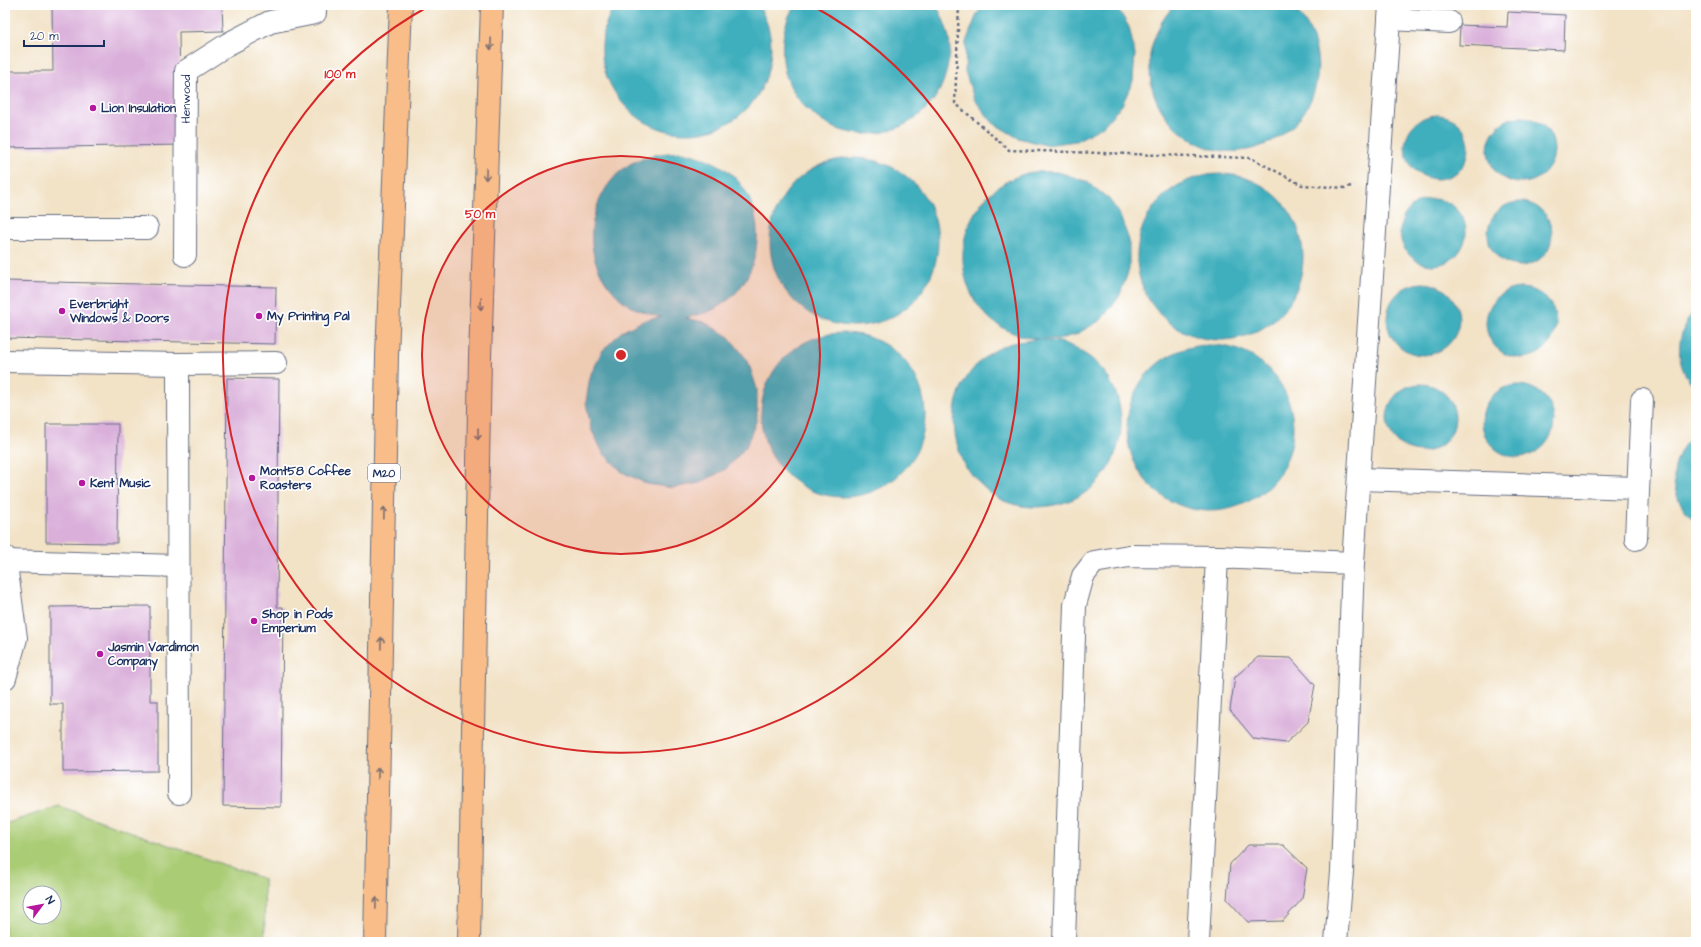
<svg xmlns="http://www.w3.org/2000/svg" width="1701" height="947" font-family="'Architects Daughter',sans-serif">
<style>
.green{fill:#aacc74;stroke:#627e69;fill-rule:evenodd}
.water{fill:#40afbd;stroke:#2e6f8e}
.building{fill:#dab0da}
.lines{fill:none;stroke-linecap:round;stroke-linejoin:round}
.minor-casing{stroke:#666e82;stroke-width:24}
.highway-casing{stroke:#666e82;stroke-width:24}
.path{stroke:#666e82;stroke-width:2.5;stroke-dasharray:3 3;stroke-linecap:butt}
.minor{stroke:#fff;stroke-width:22}
.highway{stroke:#f8bd89;stroke-width:22}
.oneway{stroke:#7e6f71}
.ring{fill:none;stroke:#d62828;stroke-width:2}
.poi-dot{fill:#b5179e;stroke:#fff;stroke-width:1.5}
.labels{text-anchor:middle;stroke-width:3.5;stroke-linejoin:round;paint-order:stroke}
.shield{fill:#fff;stroke:#5f6d8e;stroke-width:1}
.shield-label{font-size:11px;font-weight:bold;fill:#1b2f5e}
.street-label{font-size:12px;fill:#1b2f5e;stroke:#fff}
.poi-label{font-size:12px;font-weight:bold;fill:#1b2f5e;stroke:#fff;text-anchor:start}
.centre{fill:#d62828;stroke:#fff;stroke-width:2}
.ring-label{font-size:12px;text-anchor:middle;font-weight:bold;fill:#d62828;stroke:#fff;stroke-width:3.5;stroke-linejoin:round;paint-order:stroke}
</style>
<rect width="100%" height="100%" fill="#fff"/>
<filter id="ink" filterUnits="userSpaceOnUse"><feTurbulence type="fractalNoise" baseFrequency=".025" numOctaves="2"/><feDisplacementMap in="SourceGraphic" scale="8" xChannelSelector="R" yChannelSelector="G"/><feConvolveMatrix kernelMatrix="1 2 1 2 8 2 1 2 1" color-interpolation-filters="sRGB"/></filter>
<filter id="wash" filterUnits="userSpaceOnUse"><feTurbulence type="fractalNoise" baseFrequency=".012" numOctaves="4" result="noise"/><feDisplacementMap in="SourceGraphic" scale="16" xChannelSelector="R" yChannelSelector="G"/><feGaussianBlur stdDeviation="0.9" result="paint"/><feColorMatrix in="noise" values="0 0 0 0 0 0 0 0 0 0 0 0 0 0 0 0 0 1.4 0 .05"/><feComposite in="paint" operator="in"/></filter>
<g filter="url(#wash)">
<rect width="100%" height="100%" fill="#f2e2c6"/>
<path class="green" d="M59,806L264,879L265,942H5V824ZM30,893H54V917H30Z"/>
<path class="water" d="M615,5H758C769,22 773,40 770,60C758,148 640,160 607,77C598,54 601,26 615,5Z
M795,5H936C944,19 950,34 950,51C950,56 948,63 947,68C936,129 861,154 815,116C800,104 790,90 785,72C780,50 782,24 795,5Z
M985,5H1116L1129,27L1135,54L1133,81L1122,105L1102,127L1076,141L1046,145L1018,138L993,123L974,99L965,71L966,42L977,14Z
M1176,5H1291L1294,7C1299,14 1306,22 1309,29C1351,119 1233,197 1169,120C1157,106 1150,89 1150,70C1150,65 1149,60 1150,55C1152,39 1163,14 1176,5Z
M1405 147a32 32 0 1 1 64 0a32 32 0 1 1-64 0Z
M1488 150a33 33 0 1 1 66 0a33 33 0 1 1-66 0Z
M682,152C699,156 716,161 729,172C766,203 766,264 732,297C726,302 714,310 706,313C699,315 692,316 685,318L704,322L729,337L748,361L757,389V419L746,447L726,469L700,483L673,488L647,484L622,472L603,453L591,429L586,402L590,376L602,351L621,332L645,320L662,317C649,314 634,310 623,301C588,271 582,227 606,188C612,179 622,168 632,163C648,154 665,153 682,152Z
M770 242a84 84 0 1 1 168 0a84 84 0 1 1-168 0Z
M1058,172L1086,181L1109,199L1119,213L1129,240V270L1119,297L1101,320L1075,335L1059,339H1039C1048,341 1060,341 1069,345C1076,349 1086,354 1092,359C1129,391 1130,445 1099,481C1076,507 1028,515 998,498C983,489 974,478 964,464C961,459 960,453 958,447C948,414 958,379 985,357C991,352 1004,345 1012,343C1020,341 1030,341 1038,339C944,329 936,200 1027,173C1036,171 1048,172 1058,172Z
M1137 257a83 83 0 1 1 166 0a83 83 0 1 1-166 0Z
M1400 232a33 33 0 1 1 66 0a33 33 0 1 1-66 0Z
M1488 234a32 32 0 1 1 64 0a32 32 0 1 1-64 0Z
M1387 319a36 36 0 1 1 72 0a36 36 0 1 1-72 0Z
M1486 323a35 35 0 1 1 70 0a35 35 0 1 1-70 0Z
M1696,309V387C1672,368 1676,329 1696,309Z
M761 415a82 82 0 1 1 164 0a82 82 0 1 1-164 0Z
M1127 428a83 83 0 1 1 166 0a83 83 0 1 1-166 0Z
M1387 418a34 34 0 1 1 68 0a34 34 0 1 1-68 0Z
M1482 421a36 36 0 1 1 72 0a36 36 0 1 1-72 0Z
M1696,434V522C1673,502 1667,474 1683,447C1686,442 1692,438 1696,434Z"/>
<g id="blocks">
<path class="building" d="M52,5H222L223,31L179,32L181,145L5,148V71H53Z
M1508,12L1565,15L1564,50L1459,45L1460,25L1507,27Z
M5,281L276,287L275,344L5,338Z
M227,378L279,379L277,607H283L281,807L223,806Z
M46,424H118L117,543L46,542Z
M150,606V701H158V771L63,772V704H50V607Z
M1258,657L1291,658L1315,685L1308,722L1286,743L1254,739L1230,710L1235,677Z
M1248,845H1283L1307,868L1302,899L1283,921L1248,922L1227,899L1230,864Z"/>
</g>
</g>
<g filter="url(#ink)">
<use href="#blocks" fill-opacity="0" stroke="#666e82" stroke-width="1"/>
<g class="lines">
<g class="minor-casing">
<g id="minor">
<path d="M1389,19L1449,22"/>
<path d="M5,228H147"/>
<path id="s1" d="M185,255L186,71L228,44L270,22L315,13V5"/>
<path d="M5,361L178,364L276,363"/>
<path d="M178,364L179,793"/>
<path d="M1359,479L1638,488"/>
<path d="M1636,539L1642,400"/>
<path d="M5,557L16,638L5,678"/>
<path d="M5,561L178,566"/>
<path d="M1064,942L1075,605L1083,576L1094,562L1129,556L1217,557L1353,563"/>
<path d="M1198,942L1217,557L1230,558"/>
<path d="M1336,942L1342,872L1353,563L1390,5"/>
</g>
</g>
<g class="highway-casing">
<path id="highway" d="M375,942L387,356L401,5
M469,942L480,357L492,5"/>
</g>
<path class="path" d="M959,5L955,103L1009,150L1251,158L1302,185L1345,188L1354,185"/>
<use href="#minor" class="minor"/>
<use href="#highway" class="highway"/>
</g>
<defs><path id="oneway-shaft" d="M-6 0H5M1.5-3L5.5 0L1.5 3" fill="none" stroke-width="1.6" stroke-linecap="round" stroke-linejoin="round"/></defs>
<g class="oneway">
<use href="#oneway-shaft" transform="translate(491 44) rotate(92)"/>
<use href="#oneway-shaft" transform="translate(486 174) rotate(92)"/>
<use href="#oneway-shaft" transform="translate(481 304) rotate(92)"/>
<use href="#oneway-shaft" transform="translate(478 434) rotate(91)"/>
<use href="#oneway-shaft" transform="translate(384 513) rotate(-89)"/>
<use href="#oneway-shaft" transform="translate(381 643) rotate(-89)"/>
<use href="#oneway-shaft" transform="translate(378 773) rotate(-89)"/>
<use href="#oneway-shaft" transform="translate(376 903) rotate(-89)"/>
</g>
</g>
<circle cx="621" cy="355" r="199" fill="#d62828" fill-opacity=".12"/>
<g class="ring">
<circle cx="621" cy="355" r="199"/>
<path d="M811 5A398 398 0 1 1 431 5"/>
</g>
<g class="poi-dot">
<circle cx="93" cy="108" r="4"/>
<circle cx="62" cy="311" r="4"/>
<circle cx="259" cy="316" r="4"/>
<circle cx="252" cy="478" r="4"/>
<circle cx="82" cy="483" r="4"/>
<circle cx="254" cy="621" r="4"/>
<circle cx="100" cy="654" r="4"/>
</g>
<g class="labels">
<rect class="shield" x="368" y="464" width="32" height="18" rx="3"/>
<g class="shield-label">
<text x="384" y="477">M20</text>
</g>
<g class="street-label">
<text dy="4" stroke="none"><textPath href="#s1" startOffset="156">Henwood</textPath></text>
</g>
<g class="poi-label">
<text x="101" y="112">Lion Insulation</text>
<text x="70" y="308">Everbright<tspan x="70" dy="14">Windows &amp; Doors</tspan></text>
<text x="267" y="320">My Printing Pal</text>
<text x="260" y="475">Mont58 Coffee<tspan x="260" dy="14">Roasters</tspan></text>
<text x="90" y="487">Kent Music</text>
<text x="262" y="618">Shop in Pods<tspan x="262" dy="14">Emperium</tspan></text>
<text x="108" y="651">Jasmin Vardimon<tspan x="108" dy="14">Company</tspan></text>
</g>
</g>
<circle cx="621" cy="355" r="6" class="centre"/>
<g class="ring-label">
<text x="340" y="78">100 m</text>
<text x="480" y="218">50 m</text>
</g>
<rect width="1701" height="947" fill="none" stroke="#fff" stroke-width="20"/>
<g transform="translate(42 905) rotate(58)"><circle r="19" fill="#ffffff" stroke="#a4acbf"/>
<path d="M0-3L7 15L0 10L-7 15Z" fill="#b5179e"/>
<text y="-6" font-size="11" font-weight="bold" text-anchor="middle" fill="#1b2f5e">N</text>
</g>
<path d="M24 40v6h80v-6" fill="none" stroke="#1b2f5e" stroke-width="2"/>
<text x="30" y="40" font-size="12" fill="#1b2f5e" stroke="#ffffff" stroke-width="3" paint-order="stroke">20 m</text>
</svg>
